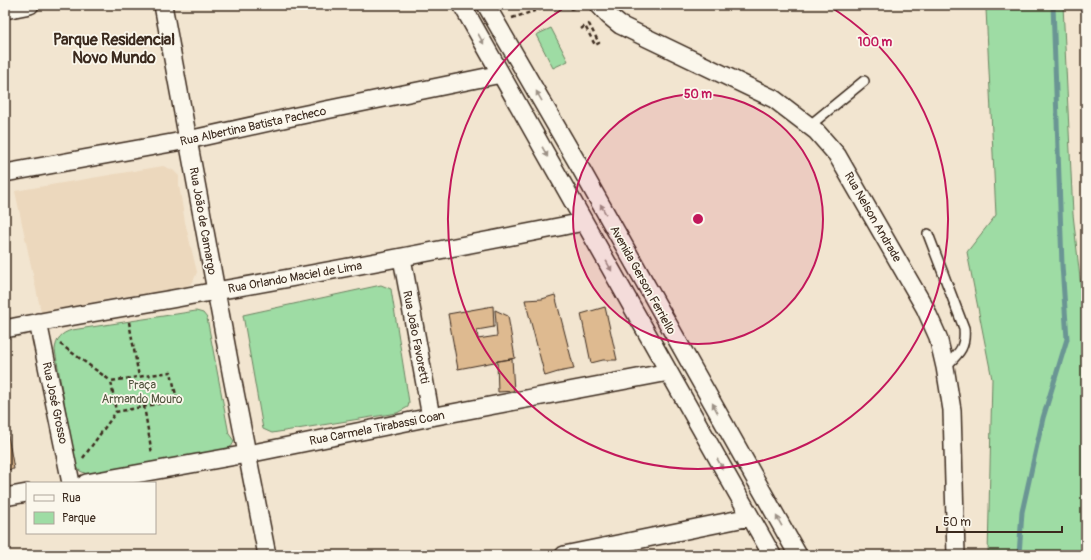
<svg xmlns="http://www.w3.org/2000/svg" width="1091" height="560" font-family="Pangolin,sans-serif">
<style>
.built{fill:#ecd8bd}
.green{fill:#9edca4;stroke:#6c8361}
.lines{fill:none;stroke-linecap:round;stroke-linejoin:round}
.stream{stroke:#6b9594;stroke-width:5}
.building{fill:#deba90;stroke:#3b2a1e}
.service-casing{stroke:#3b2a1e;stroke-width:12}
.minor-casing{stroke:#3b2a1e;stroke-width:20}
.path{stroke:#3b2a1e;stroke-width:2.5;stroke-dasharray:4 3;stroke-linecap:butt}
.service{stroke:#fbf7ec;stroke-width:9}
.minor{stroke:#fbf7ec;stroke-width:17}
.oneway{fill:#9b9085}
.ring{fill:none;stroke:#c2185b;stroke-width:2}
.labels{text-anchor:middle;stroke-width:3.5;stroke-linejoin:round;paint-order:stroke}
.street-label{font-size:12px;fill:#3b2a1e;stroke:#fbf7ec}
.park-label{font-size:12px;fill:#545640;stroke:#fbf7ec}
.district-label{font-size:16px;font-weight:bold;fill:#3b2a1e;stroke:#fbf7ec}
.centre{fill:#c2185b;stroke:#fbf7ec;stroke-width:2}
.ring-label{font-size:12px;text-anchor:middle;font-weight:bold;fill:#c2185b;stroke:#fbf7ec;stroke-width:3.5;stroke-linejoin:round;paint-order:stroke}
</style>
<rect width="100%" height="100%" fill="#f2e5d0"/>
<filter id="ink" filterUnits="userSpaceOnUse"><feTurbulence type="fractalNoise" baseFrequency=".025" numOctaves="2"/><feDisplacementMap in="SourceGraphic" scale="8" xChannelSelector="R" yChannelSelector="G"/><feConvolveMatrix kernelMatrix="1 2 1 2 8 2 1 2 1" color-interpolation-filters="sRGB"/></filter>
<g filter="url(#ink)">
<path class="built" d="M163,166L173,170L179,176V185L185,222L197,272L193,282L184,288L126,296L41,312L15,191Z"/>
<path class="green" d="M984,5H1063L1073,214L1082,297L1086,302V555H988L992,379L967,252L996,215L986,9Z
M551,28L568,61L553,68L536,35Z
M381,285L391,289L409,402L408,407L397,413L272,433L263,429L243,315Z
M196,311L203,313L207,318L229,434L234,441C232,448 228,449 222,451L87,474L80,471L75,465L55,350C56,339 61,333 72,330Z"/>
<g class="lines">
<path class="stream" d="M1019,555L1022,512L1043,418L1067,339L1062,265L1053,5"/>
</g>
<path class="building" d="M555,295L574,369L558,372L545,376L525,300L542,299Z
M493,306L494,327L477,330L478,339L497,336L495,310L508,316L515,358L458,369L448,314Z
M605,307L617,360H603L591,363L581,314Z
M512,359L514,391L498,392L497,361Z
M7,430L14,469L5,470V431Z"/>
<g class="lines">
<g class="service-casing">
<path id="service" d="M809,126L864,81
M928,234L964,328C966,348 959,353 945,367"/>
</g>
<g class="minor-casing">
<path id="minor" d="M163,5L232,377L267,555
M462,5L772,555
M486,5L581,169L798,555
M599,5L609,16L620,25L774,99L816,131L837,155L925,308L938,337L945,367L952,410L956,555
M5,10L30,5
M5,173L188,140L292,117L501,74
M402,258L431,417
M38,322L71,483
M5,329C75,315 146,304 216,291C339,270 461,246 584,222
M86,483L258,452L431,417L669,372
M5,497L27,493
M564,555L750,517"/>
</g>
<path class="path" d="M565,5L570,9L584,5
M512,18L554,5
M581,29L585,26L595,45L599,43L589,24L592,22
M129,322L139,377
M60,344L111,381
M144,406L152,454
M83,458L116,412L177,400L171,372L111,381L116,412"/>
<use href="#service" class="service"/>
<use href="#minor" class="minor"/>
</g>
<defs><path id="oneway-solid" d="M-6-.8H1V-3.2L6.5 0L1 3.2V.8H-6Z"/></defs>
<g class="oneway">
<use href="#oneway-solid" transform="translate(481 39) rotate(61)"/>
<use href="#oneway-solid" transform="translate(539 96) rotate(-120)"/>
<use href="#oneway-solid" transform="translate(545 152) rotate(61)"/>
<use href="#oneway-solid" transform="translate(603 209) rotate(-119)"/>
<use href="#oneway-solid" transform="translate(609 266) rotate(61)"/>
<use href="#oneway-solid" transform="translate(715 408) rotate(-119)"/>
<use href="#oneway-solid" transform="translate(720 464) rotate(61)"/>
<use href="#oneway-solid" transform="translate(779 521) rotate(-119)"/>
</g>
</g>
<circle cx="698" cy="219" r="125" fill="#c2185b" fill-opacity=".12"/>
<g class="ring">
<circle cx="698" cy="219" r="125"/>
<path d="M829 6A250 250 0 1 1 567 6"/>
</g>
<g class="labels">
<g class="street-label">
<text transform="translate(253 126) rotate(-12)" y="4">Rua Albertina Batista Pacheco</text>
<text transform="translate(873 217) rotate(60)" y="4">Rua Nelson Andrade</text>
<text transform="translate(203 221) rotate(80)" y="4">Rua João de Camargo</text>
<text transform="translate(295 277) rotate(-10)" y="4">Rua Orlando Maciel de Lima</text>
<text transform="translate(643 280) rotate(61)" y="4">Avenida Gerson Ferriello</text>
<text transform="translate(416 337) rotate(79)" y="4">Rua João Favoretti</text>
<text transform="translate(55 403) rotate(78)" y="4">Rua José Grosso</text>
<text transform="translate(377 428) rotate(-11)" y="4">Rua Carmela Tirabassi Coan</text>
</g>
<g class="park-label">
<text x="142" y="389">Praça<tspan x="142" dy="14">Armando Mouro</tspan></text>
</g>
<g class="district-label">
<text x="114" y="45">Parque Residencial<tspan x="114" dy="18">Novo Mundo</tspan></text>
</g>
</g>
<circle cx="698" cy="219" r="6" class="centre"/>
<g class="ring-label">
<text x="875" y="46">100 m</text>
<text x="698" y="98">50 m</text>
</g>
<rect width="1091" height="560" fill="none" stroke="#fbf7ec" stroke-width="20"/>
<rect x="10" y="10" width="1071" height="540" fill="none" stroke="#3b2a1e" stroke-width="1.5" filter="url(#ink)"/>
<rect x="26" y="482" width="130" height="52" fill="#fbf7ec" stroke="#aea59a"/>
<rect x="34" y="495" width="20" height="6" fill="#fbf7ec" stroke="#aea59a"/>
<text x="62" y="502" font-size="12" fill="#3b2a1e">Rua</text>
<rect x="34" y="512" width="20" height="12" fill="#9edca4" stroke="#aea59a"/>
<text x="62" y="522" font-size="12" fill="#3b2a1e">Parque</text>
<path d="M937 526v6h125v-6" fill="none" stroke="#3b2a1e" stroke-width="2"/>
<text x="943" y="526" font-size="12" fill="#3b2a1e" stroke="#fbf7ec" stroke-width="3" paint-order="stroke">50 m</text>
</svg>
